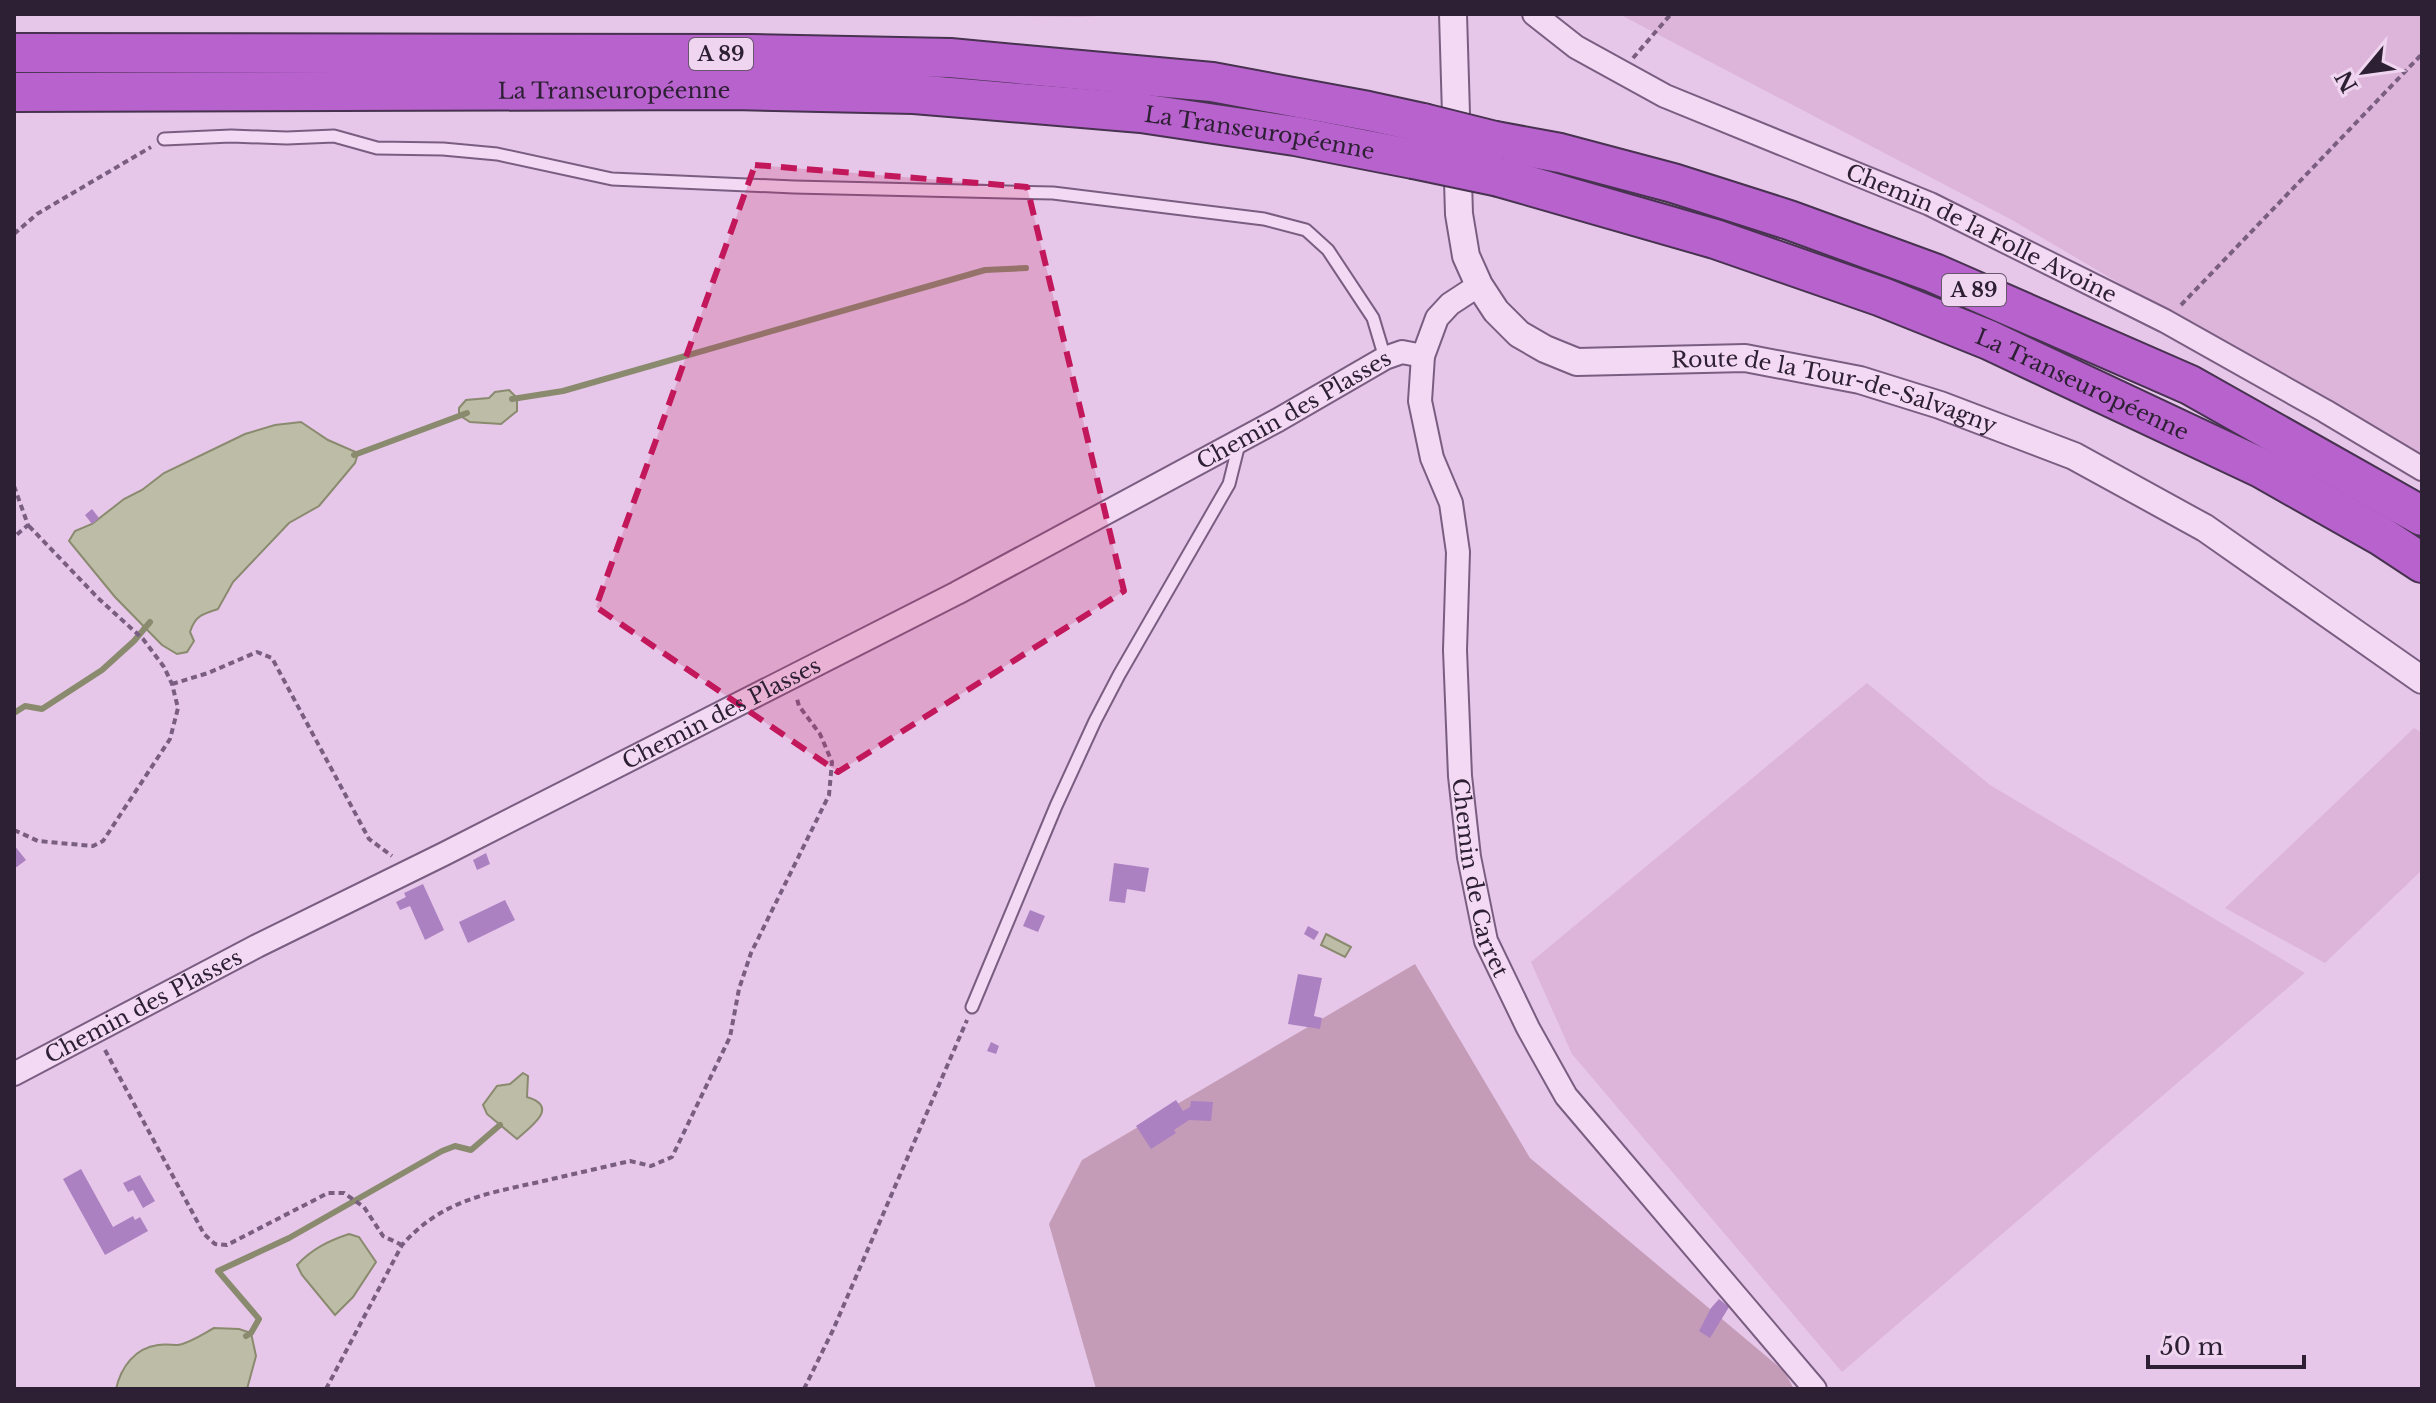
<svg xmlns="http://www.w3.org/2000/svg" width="2436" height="1403" font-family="'Libre Baskerville',serif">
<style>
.farmland{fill:#ddb5da}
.green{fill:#c59cb7}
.water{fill:#bdbca7;stroke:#8a8a6f;stroke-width:2}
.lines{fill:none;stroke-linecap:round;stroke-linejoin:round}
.stream{stroke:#8a8a6f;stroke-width:6}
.building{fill:#ab81c2}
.service-casing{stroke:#7a5e82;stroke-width:15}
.minor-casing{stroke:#7a5e82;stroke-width:26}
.tertiary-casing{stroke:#7a5e82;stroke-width:30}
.motorway-casing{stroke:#473250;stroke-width:42}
.path{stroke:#7a5e82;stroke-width:4;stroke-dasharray:6 4;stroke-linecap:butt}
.service{stroke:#f3d9f4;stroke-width:11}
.minor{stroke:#f3d9f4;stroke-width:22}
.tertiary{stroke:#f3d9f4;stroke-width:26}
.motorway{stroke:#b762cd;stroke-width:38}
.motorway-bridge-casing{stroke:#473250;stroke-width:42;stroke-linecap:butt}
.motorway-bridge{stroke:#b762cd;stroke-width:38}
.marked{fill:#c2185b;fill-opacity:0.2;stroke:#c2185b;stroke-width:6;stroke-dasharray:16 10;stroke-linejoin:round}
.labels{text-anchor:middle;stroke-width:6;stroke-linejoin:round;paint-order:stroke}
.shield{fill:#f0d5f1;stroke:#68566d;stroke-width:2}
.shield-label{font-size:20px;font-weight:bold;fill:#2e2034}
.street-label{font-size:22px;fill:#2e2034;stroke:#f0d5f1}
</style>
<rect width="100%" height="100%" fill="#e6c7e9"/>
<path class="farmland" d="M861,14H1136L1081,17Z
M1619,14H2422V455L2372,432L2012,220Z
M1867,683L1990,785L2305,973L1842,1372L1572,1054L1531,962Z
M2414,728L2422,733V870L2325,963L2225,908Z"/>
<path class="green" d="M1415,964L1530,1158L1784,1371L1794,1389H1096L1049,1224L1082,1160Z"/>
<path class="water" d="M509,390L517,398V411L501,424L470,422L459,415V408L466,400L489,398L495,392Z
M301,422L328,440L358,453L355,463L319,506L289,523L233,582L218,609C202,614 195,616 190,632L194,641L187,652L177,654L162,645L115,597L69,541L75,531L92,524L124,499L142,490L164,473L245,434L275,425Z
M1326,934L1351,947L1345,957L1321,945Z
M523,1073L528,1076L527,1097C560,1107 531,1126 517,1139L487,1114L483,1105L497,1086L510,1084Z
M349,1234L359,1237L376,1262L353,1297L335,1315L302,1275L297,1265C312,1249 328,1241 349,1234Z
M214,1328L239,1329L251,1333L256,1356L247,1389H116C121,1367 135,1348 158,1345C165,1344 172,1345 178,1345C190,1343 203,1334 214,1328Z"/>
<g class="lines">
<path class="stream" d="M512,399L563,391L985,270L1026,268
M354,455L467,413
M14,713L25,706L42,709L102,670L134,641L150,622
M246,1336L251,1333L259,1319L218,1271L289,1238L442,1151L455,1146L471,1150L500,1125"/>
</g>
<path class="building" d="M92,509L99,518L92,524L85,515Z
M14,845L26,860L14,869Z
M486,853L490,864L477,870L473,860Z
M1114,863L1149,868L1145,892L1127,889L1125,903L1109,901Z
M423,884L444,930L425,940L410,906L400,910L396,902L406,897L404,893Z
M505,900L515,920L468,943L459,922Z
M1030,910L1045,916L1038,932L1023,926Z
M1308,926L1319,932L1314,940L1304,934Z
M1298,974L1322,978L1314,1016L1322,1018L1320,1029L1288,1024Z
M991,1042L999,1046L996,1054L987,1051Z
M1176,1100L1183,1111L1190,1107L1191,1101L1213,1102L1211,1121L1189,1120L1174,1130L1176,1133L1151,1149L1136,1126Z
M81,1169L113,1227L133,1216L135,1220L140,1217L148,1231L105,1255L63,1179Z
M140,1175L155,1201L143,1208L133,1190L128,1192L123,1183Z
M1719,1299L1729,1307L1710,1338L1699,1331L1711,1308Z"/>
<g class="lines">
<g class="service-casing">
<path id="service" d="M164,139L231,136L287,138L334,136L377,148L443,149L497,154L612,179L794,187L1053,193L1264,219L1306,230L1328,250L1373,318L1385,358
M972,1007L1056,806L1095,721L1119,675L1229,484L1240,440"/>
</g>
<g class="minor-casing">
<g id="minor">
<path id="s1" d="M1534,14L1576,47L1665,96L1930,204L2165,321L2325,411L2422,469"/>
<path id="s2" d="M1479,285L1450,304L1437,318L1423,356L1420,401L1432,458L1451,503L1458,552L1455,650L1460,776L1469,857L1486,941L1528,1028L1566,1096L1815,1389"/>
<path id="s3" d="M14,1074L257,946L444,854L957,593L1278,420L1385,358L1402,352L1423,356"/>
</g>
</g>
<g class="tertiary-casing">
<g id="tertiary">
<path id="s4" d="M1453,14L1459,214L1466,256L1479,285L1496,311L1519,334L1545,349L1577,362L1745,358L1860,380L1940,405L2074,456L2205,528L2422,680"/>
</g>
</g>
<g class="motorway-casing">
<g id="motorway">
<path d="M14,53L752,54L950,58L1212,82L1368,111L1423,123"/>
<path id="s5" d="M14,92L733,90L914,94L1141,113L1295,136L1413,159"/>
<path d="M1495,141L1560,153L1673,183L1789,220L1934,273L2190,385L2422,516"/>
<path id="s6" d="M1499,177L1715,239L1882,297L1989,340L2261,468L2381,536L2422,563"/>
</g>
</g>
<path class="path" d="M1633,58L1671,14
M14,234L37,214L151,147
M2181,305L2422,54
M14,486L28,525L14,537
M172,684L208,673L257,652L272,658L369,839L392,856
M14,830L38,841L93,846L103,841L170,739L178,708L172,684L164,667L143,639L98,598L28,525
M105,1050L204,1234L215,1244L227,1245L328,1193H344L364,1207L383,1236L402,1245
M326,1389L402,1245C441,1201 484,1194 539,1182C569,1175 600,1168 630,1161L651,1166L672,1157L730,1037L739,989L751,953L829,795L832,762L820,734L799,706L797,699
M804,1389L833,1330L967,1020"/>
<use href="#service" class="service"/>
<use href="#minor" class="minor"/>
<use href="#tertiary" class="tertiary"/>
<use href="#motorway" class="motorway"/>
<g class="motorway-bridge-casing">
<path id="motorway-bridge" d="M1423,123L1495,141
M1413,159L1499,177"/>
</g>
<use href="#motorway-bridge" class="motorway-bridge"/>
</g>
<path class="marked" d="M755,165L1027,187L1124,591L838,772L596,607Z"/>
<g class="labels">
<g class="shield">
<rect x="689" y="38" width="64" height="32" rx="6"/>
<rect x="1942" y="274" width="64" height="32" rx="6"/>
</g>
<g class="shield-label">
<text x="721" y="61">A 89</text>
<text x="1974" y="297">A 89</text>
</g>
<g class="street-label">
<text dy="8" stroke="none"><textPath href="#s5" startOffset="600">La Transeuropéenne</textPath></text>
<text dy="8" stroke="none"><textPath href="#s5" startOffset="1248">La Transeuropéenne</textPath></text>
<text dy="8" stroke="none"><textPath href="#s1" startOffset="500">Chemin de la Folle Avoine</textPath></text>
<text dy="8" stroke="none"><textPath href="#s6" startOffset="620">La Transeuropéenne</textPath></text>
<text dy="8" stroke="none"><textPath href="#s4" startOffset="664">Route de la Tour-de-Salvagny</textPath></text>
<text dy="8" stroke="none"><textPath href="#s3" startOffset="1442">Chemin des Plasses</textPath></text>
<text dy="8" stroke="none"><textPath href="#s3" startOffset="794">Chemin des Plasses</textPath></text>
<text dy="8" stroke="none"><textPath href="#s2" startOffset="624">Chemin de Carret</textPath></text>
<text dy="8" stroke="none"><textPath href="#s3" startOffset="146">Chemin des Plasses</textPath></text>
</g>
</g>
<rect width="2436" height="1403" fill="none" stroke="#2e2034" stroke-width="32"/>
<g transform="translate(2364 72) rotate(241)" stroke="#f0d5f1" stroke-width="6" paint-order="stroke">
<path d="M0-6L14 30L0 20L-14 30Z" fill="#2e2034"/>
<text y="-12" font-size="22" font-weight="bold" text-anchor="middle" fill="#2e2034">N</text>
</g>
<path d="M2148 1355v12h156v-12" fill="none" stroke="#2e2034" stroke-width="4"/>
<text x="2160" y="1355" font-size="24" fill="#2e2034" stroke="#f0d5f1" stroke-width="6" paint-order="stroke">50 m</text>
</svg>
